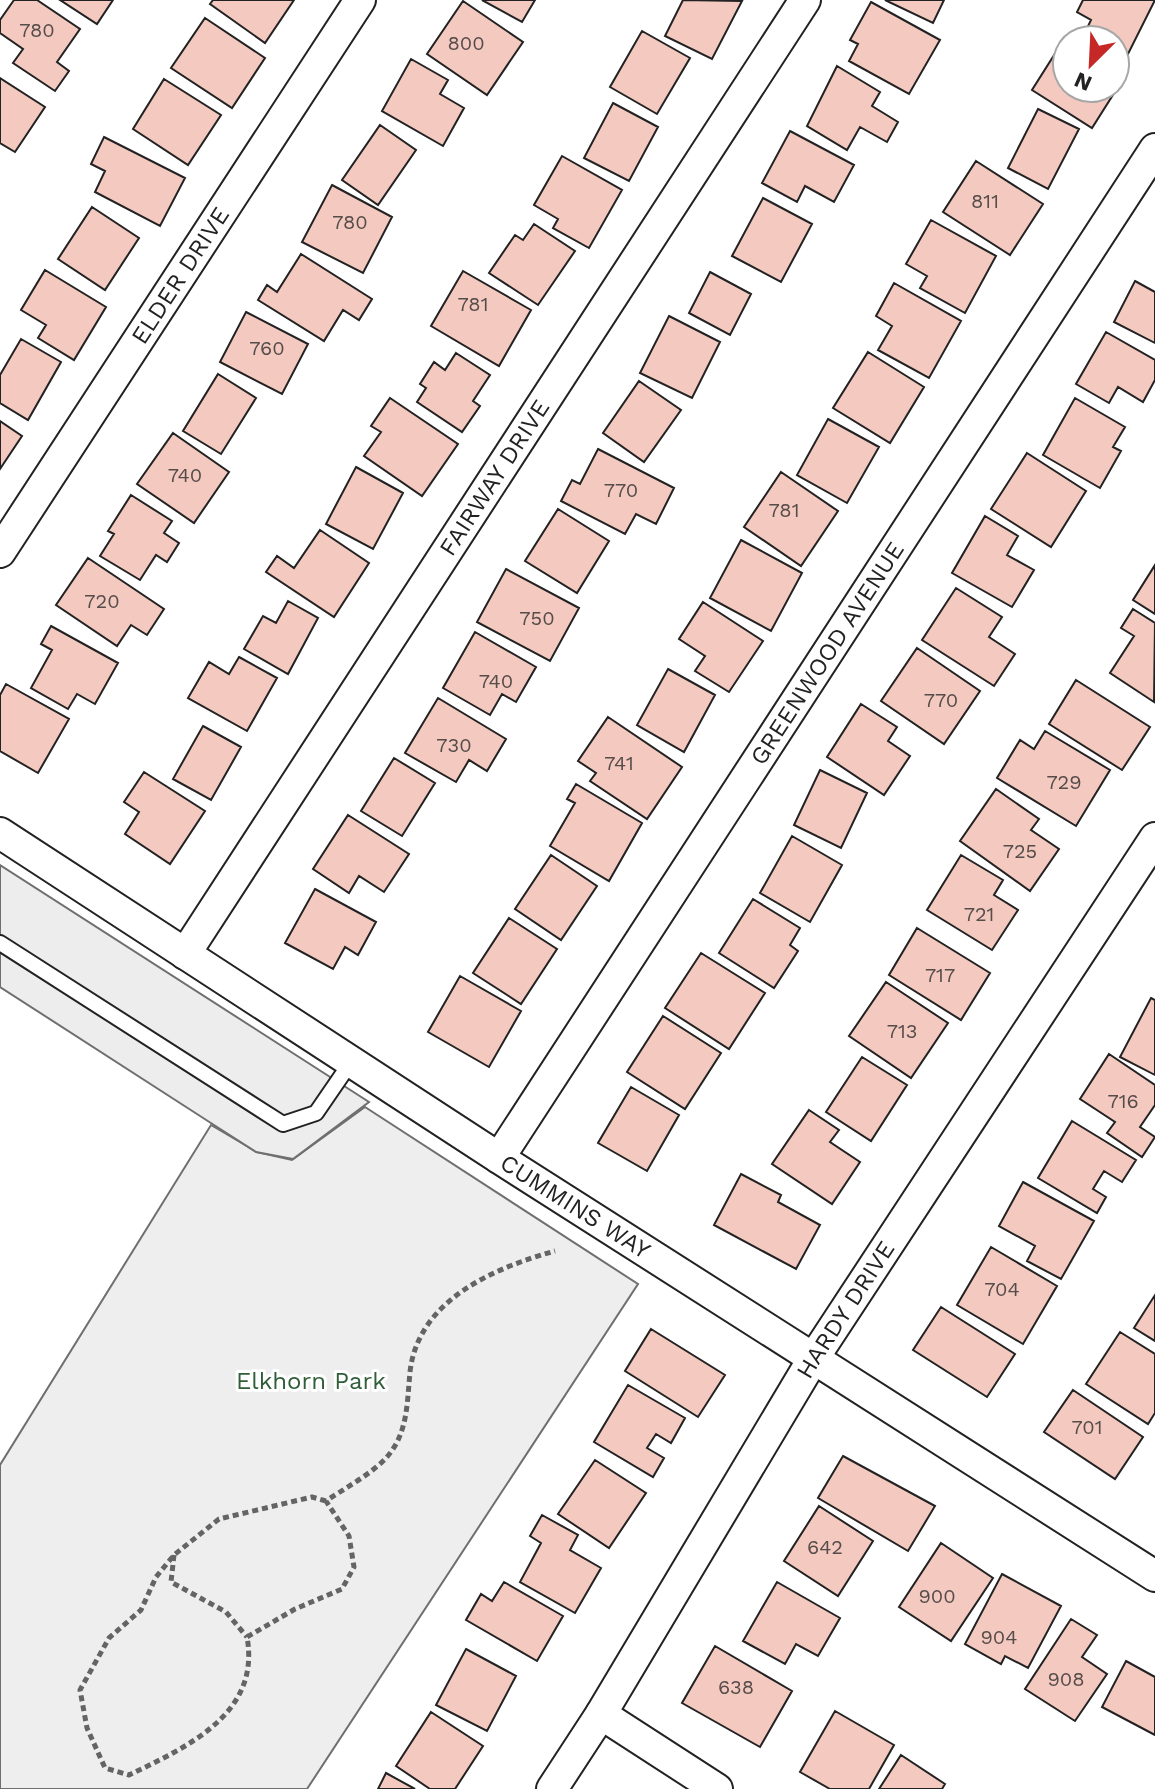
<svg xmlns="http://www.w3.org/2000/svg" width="1155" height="1789" font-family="'Work Sans',sans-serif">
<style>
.green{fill:#eee;stroke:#6f6f6f;stroke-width:2}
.parking{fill:#ededed;stroke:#6f6f6f;stroke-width:2}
.building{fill:#f3c9c0;stroke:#222;stroke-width:2}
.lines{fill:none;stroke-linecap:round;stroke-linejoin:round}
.lane-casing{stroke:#222;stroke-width:18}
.street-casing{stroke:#222;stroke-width:34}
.path{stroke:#646464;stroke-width:5;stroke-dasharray:6 4;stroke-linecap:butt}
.lane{stroke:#fff;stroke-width:14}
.street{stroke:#fff;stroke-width:30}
.labels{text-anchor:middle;stroke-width:6;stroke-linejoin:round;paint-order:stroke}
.number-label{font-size:20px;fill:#564c4a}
.street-label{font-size:24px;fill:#222;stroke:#fff}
.park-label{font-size:24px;fill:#2f5e38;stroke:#fff}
</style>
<rect width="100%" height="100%" fill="#fff"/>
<path class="green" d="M365,1107L638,1284L307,1789H0V1465L211,1125L257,1152L292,1160Z"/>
<path class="parking" d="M0,865L369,1102L293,1159L256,1152L214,1125L0,987Z"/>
<path class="building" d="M14,0H37L80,29L57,62L69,71L55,91L13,63L23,49L0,33V20Z
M60,0H113L97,24Z
M213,0H294L265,43L210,4Z
M482,0H535L522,22Z
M683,0L742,1L712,59L665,36Z
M885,0H944L933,23Z
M1083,0H1155L1125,60L1115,55V40L1082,39L1091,20L1077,12Z
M463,1L523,42L487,95L427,54Z
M871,2L940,40L909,94L849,61L858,44L850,40Z
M205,18L265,58L232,108L171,68Z
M642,31L690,58L657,114L610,87Z
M1063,41L1067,44V88H1115V74L1123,79L1092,128L1032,90Z
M411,59L448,80L440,94L464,108L443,146L382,111Z
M837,66L880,92L872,106L898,122L887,142L860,127L847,150L807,126Z
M0,78L45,107L15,152L0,143Z
M164,79L221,115L188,165L133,129Z
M613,103L658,127L629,181L584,158Z
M1038,109L1079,129L1048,189L1008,168Z
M380,125L416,150L378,205L342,180Z
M790,131L854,165L834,202L805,186L797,202L762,183Z
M104,137L185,178L160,226L95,192L105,171L91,164Z
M562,156L622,190L589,248L553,228L558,219L534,205Z
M976,161L1043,204L1010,255L943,212Z
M332,185L392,217L363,273L302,242Z
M763,198L812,224L781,282L732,256Z
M92,207L139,238L105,290L58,259Z
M931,220L996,256L965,313L920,288L927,276L906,264Z
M534,224L575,251L538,305L489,273L515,235L523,240Z
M301,254L372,299L359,320L343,310L324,341L258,300L267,285L277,292Z
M45,270L106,307L74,360L38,338L46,325L21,310Z
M463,271L531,310L499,366L431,326Z
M710,272L751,294L730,335L689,313Z
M1135,281L1155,292V343L1114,322Z
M894,283L961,321L929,378L878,350L892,326L876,316Z
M246,312L308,344L282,394L220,362Z
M669,316L720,342L692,398L640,373Z
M1106,332L1155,360V380L1143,402L1118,387L1109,403L1076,384Z
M21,339L61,362L28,420L0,403V375Z
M868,352L924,387L890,443L833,408Z
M456,353L490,375L473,401L480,406L462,432L417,402L426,388L420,384L434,362L445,370Z
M218,374L256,398L221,454L183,431Z
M639,381L681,410L644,462L603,433Z
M390,398L458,444L422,496L364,456L381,432L371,426Z
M1075,398L1125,427L1113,447L1121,451L1100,488L1043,455Z
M828,419L879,447L847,503L797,475Z
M0,421L22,436L0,469Z
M173,433L229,472L194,523L137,484Z
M598,449L674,488L656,524L636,514L625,534L561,501L572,480L580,484Z
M1027,453L1086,491L1051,547L991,509Z
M356,467L403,493L373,549L326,524Z
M781,472L838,511L801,566L744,527Z
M131,495L172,521L164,533L179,543L167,562L156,555L140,580L100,556L114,534L108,531Z
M558,509L609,541L577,593L525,561Z
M985,516L1018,536L1007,555L1034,570L1012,607L952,573Z
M320,530L369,563L334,617L266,572L277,556L294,568Z
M741,540L802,573L771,631L710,598Z
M88,558L164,609L147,635L131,625L117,646L56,605Z
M1155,565V614L1133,600Z
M506,569L579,608L550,661L477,622Z
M956,588L1002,617L989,637L1015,654L994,686L922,640Z
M288,601L318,618L288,674L244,649L263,616L276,623Z
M703,602L763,641L729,692L695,671L705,656L679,639Z
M1133,609L1155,623L1154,702L1110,673L1134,636L1121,628Z
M51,626L118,663L95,704L77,694L68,709L31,688L52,650L41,644Z
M475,632L536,667L516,702L502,694L490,715L443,688Z
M917,648L980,691L944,744L881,701Z
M239,657L277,678L247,731L188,698L209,662L229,674Z
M668,669L715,695L684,752L637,725Z
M1076,680L1150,727L1122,770L1049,724Z
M6,684L69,719L38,773L0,751V695Z
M438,698L506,739L487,771L469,760L456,782L405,753Z
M861,704L897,727L888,741L910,756L884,795L827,757Z
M608,717L682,767L647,819L590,781L596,773L578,761Z
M203,726L241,747L211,800L173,779Z
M1045,731L1110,770L1076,826L997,778L1020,740L1034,749Z
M394,758L435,783L402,836L361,811Z
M820,770L867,793L841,848L794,825Z
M144,772L205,811L170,864L125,834L139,812L124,802Z
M576,784L642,823L609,881L550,846L575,803L567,799Z
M996,789L1039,819L1031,830L1059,849L1030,891L960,841Z
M348,815L409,854L384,892L359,876L349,893L313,869Z
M792,836L842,865L810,922L760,893Z
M551,855L597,886L561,940L515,909Z
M961,855L1003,880L994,895L1018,910L992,950L927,910Z
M315,889L376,922L358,955L345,947L333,969L285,943Z
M753,899L800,928L790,945L798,951L774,988L719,953Z
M509,918L557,949L521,1004L473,973Z
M917,928L990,973L961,1020L889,975Z
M701,953L765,993L729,1049L665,1008Z
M460,976L521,1011L489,1067L428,1032Z
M886,982L948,1023L911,1078L849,1036Z
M1151,998L1155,1000V1075L1120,1057Z
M663,1016L721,1053L685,1109L627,1072Z
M1109,1054L1155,1085V1105L1140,1127L1155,1137L1142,1157L1107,1133L1115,1122L1080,1099Z
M862,1057L907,1085L871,1141L826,1112Z
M631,1087L679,1115L647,1171L598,1143Z
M809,1110L839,1130L830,1142L860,1162L832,1204L772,1164Z
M1072,1121L1136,1160L1122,1182L1104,1171L1093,1189L1106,1197L1097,1213L1038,1178Z
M741,1174L781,1195L778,1202L820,1225L796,1269L714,1225Z
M1023,1182L1094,1221L1061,1279L1027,1261L1035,1246L999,1226Z
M991,1247L1057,1286L1023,1344L957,1305Z
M1155,1295V1341L1134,1328Z
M941,1307L1015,1354L987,1397L913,1350Z
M651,1329L725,1375L698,1417L625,1371Z
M1120,1332L1155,1354V1413L1148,1424L1086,1384Z
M628,1385L685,1418L671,1443L656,1434L647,1448L664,1458L653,1477L594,1442Z
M1073,1390L1143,1437L1115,1479L1044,1432Z
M843,1456L935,1506L908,1551L818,1498Z
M595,1460L646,1493L609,1548L558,1514Z
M819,1506L873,1541L838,1596L784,1561Z
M542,1515L578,1535L570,1550L601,1568L575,1613L520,1582L541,1543L530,1536Z
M941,1543L993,1578L951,1641L899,1607Z
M1002,1574L1061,1606L1028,1668L1005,1656L1001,1664L965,1644Z
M504,1582L563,1616L537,1661L466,1620L481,1594L492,1601Z
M777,1582L840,1618L818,1656L796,1644L785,1664L743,1641Z
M1071,1619L1097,1635L1082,1657L1107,1674L1075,1721L1025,1689Z
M715,1646L792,1691L760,1747L682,1703Z
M466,1649L516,1676L487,1731L436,1705Z
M1126,1661L1155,1677V1735L1102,1707Z
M835,1711L894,1745L869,1789H830L800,1772Z
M431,1712L483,1746L455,1789H430L396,1766Z
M901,1755L945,1784L942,1789H879Z
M386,1773L415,1789H378Z"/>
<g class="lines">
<g class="lane-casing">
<path id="lane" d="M0,943L283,1124L316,1113L351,1062"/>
</g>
<g class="street-casing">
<g id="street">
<path id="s1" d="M0,552L360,0"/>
<path id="s2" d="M0,833L499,1158L1155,1576"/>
<path id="s3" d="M185,954L805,0"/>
<path id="s4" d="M499,1158L1155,149"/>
<path d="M601,1714L717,1789"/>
<path id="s5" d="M552,1789L601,1714L813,1359L1155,838"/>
</g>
</g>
<path class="path" d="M326,1501L312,1497L219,1519L174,1555L156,1577L141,1610L109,1638L80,1690L87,1728L105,1768L129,1775C187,1747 261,1714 247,1637L295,1609L342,1589L354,1567L349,1536L326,1501C345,1488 370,1475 386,1458C408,1434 407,1403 410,1372C418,1300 494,1268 555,1251
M174,1555L171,1582L226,1612L247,1637"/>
<use href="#lane" class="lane"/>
<use href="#street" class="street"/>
</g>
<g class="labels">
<g class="number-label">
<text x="37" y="37">780</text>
<text x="466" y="50">800</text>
<text x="985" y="208">811</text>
<text x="350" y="229">780</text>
<text x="473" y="311">781</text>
<text x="267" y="355">760</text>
<text x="185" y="482">740</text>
<text x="621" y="497">770</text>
<text x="784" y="517">781</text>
<text x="102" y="608">720</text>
<text x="537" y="625">750</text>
<text x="496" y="688">740</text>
<text x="941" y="707">770</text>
<text x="454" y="752">730</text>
<text x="619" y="770">741</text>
<text x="1064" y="789">729</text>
<text x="1020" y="858">725</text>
<text x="979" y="921">721</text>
<text x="940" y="982">717</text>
<text x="902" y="1038">713</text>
<text x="1123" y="1108">716</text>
<text x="1002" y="1296">704</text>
<text x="1087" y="1434">701</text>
<text x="825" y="1554">642</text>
<text x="937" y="1603">900</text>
<text x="999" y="1644">904</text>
<text x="1066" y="1686">908</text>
<text x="736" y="1694">638</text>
</g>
<g class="street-label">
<text dy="8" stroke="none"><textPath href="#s1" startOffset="330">ELDER DRIVE</textPath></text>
<text dy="8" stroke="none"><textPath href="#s3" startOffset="568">FAIRWAY DRIVE</textPath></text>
<text dy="8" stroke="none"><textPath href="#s4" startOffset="602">GREENWOOD AVENUE</textPath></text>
<text dy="8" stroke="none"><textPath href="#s2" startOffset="686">CUMMINS WAY</textPath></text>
<text dy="8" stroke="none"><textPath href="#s5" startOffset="562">HARDY DRIVE</textPath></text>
</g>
<g class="park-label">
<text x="311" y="1389">Elkhorn Park</text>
</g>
</g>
<g transform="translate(1091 64) rotate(204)"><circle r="38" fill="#ffffff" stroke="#a7a7a7" stroke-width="2"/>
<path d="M0-6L14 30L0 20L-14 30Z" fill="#c62828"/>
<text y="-12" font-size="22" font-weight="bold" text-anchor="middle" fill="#222222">N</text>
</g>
</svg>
